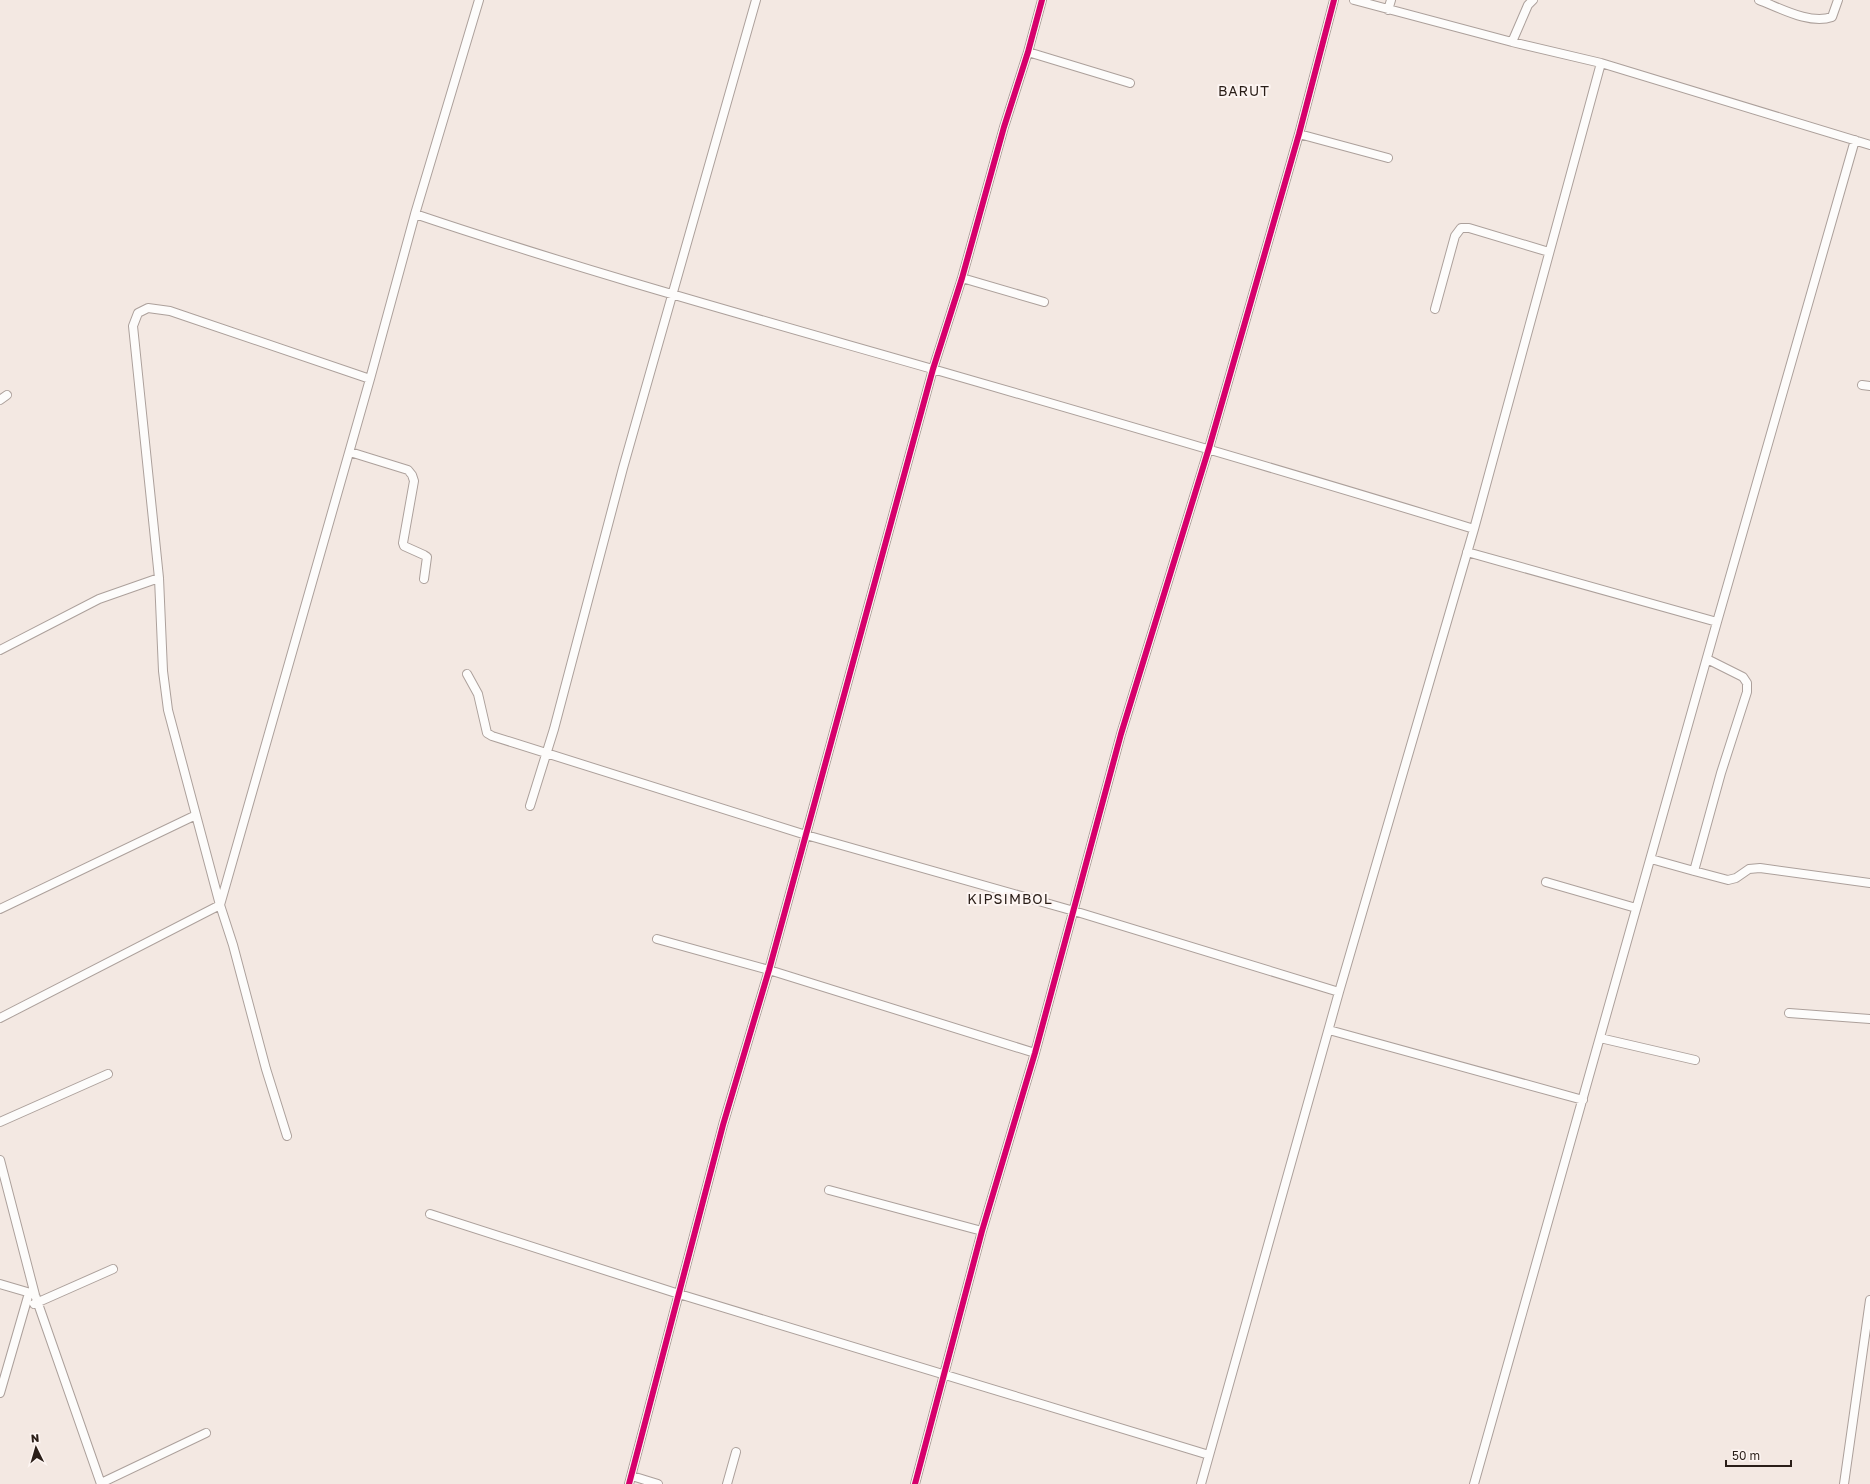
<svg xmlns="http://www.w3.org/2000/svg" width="1870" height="1484" font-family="'Golos Text',sans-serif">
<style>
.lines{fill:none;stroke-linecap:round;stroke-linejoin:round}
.minor-casing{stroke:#aca09b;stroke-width:10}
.minor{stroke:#fdfcfb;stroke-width:8}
.cycleway-casing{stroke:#fdf5f2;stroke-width:8}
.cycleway{stroke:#d6006c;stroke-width:6}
.labels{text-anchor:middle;stroke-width:4;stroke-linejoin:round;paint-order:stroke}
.quarter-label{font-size:14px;letter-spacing:1px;fill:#2a1e18;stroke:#fdf5f2}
</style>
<rect width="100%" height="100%" fill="#f3e8e2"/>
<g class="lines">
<g class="minor-casing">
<path id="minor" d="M1354,0L1512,42L1601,63L1870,145
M1759,0C1780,8 1810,25 1832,17L1838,0
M1388,10L1391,0
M1512,42L1528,5L1533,0
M1028,52L1130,83
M1299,134L1388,158
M415,214C587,272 762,320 936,370C1116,422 1295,474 1474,529
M962,278L1044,302
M1435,309L1455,236L1461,228H1469L1549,252
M1862,385L1870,386
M0,400L7,395
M350,452L408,470L412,475L414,481L403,543L404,546L424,555L427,557L424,579
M1467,552L1717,622
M0,650L99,599L159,578
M467,674L478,694L487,733L492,736L806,835L1074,911L1339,992
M530,806L554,729L623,468L756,0
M1651,859L1694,871L1721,773L1747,692V683L1743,677L1707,659
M1694,871L1728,880L1736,878L1749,869L1760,868L1870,883
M1546,882L1636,908
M0,909L196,815
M657,939L769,970L1035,1053
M1789,1013L1870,1019
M0,1018L220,905L370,379L415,214L479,0
M1329,1030L1583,1100
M1600,1038L1695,1060
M0,1122L108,1074
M287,1136L266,1069L233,945L220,905L168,710L163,671L159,578L133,326L138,313L148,308L170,311L370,379
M0,1160L35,1295L101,1484
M829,1190L982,1231
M430,1214L679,1294L1209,1455
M0,1284L34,1294
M34,1304L113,1269
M0,1393L29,1293
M632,1476L658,1484
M101,1483L206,1433
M629,1484L723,1125L769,970L933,369L962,278L1004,127L1028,52L1042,0
M727,1484L736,1452
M915,1484L982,1231L1035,1053L1121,734L1209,448L1299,134L1334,0
M1201,1484L1339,992L1474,529L1601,63
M1474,1484L1717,622L1855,140
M1844,1484L1870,1300"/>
</g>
<use href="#minor" class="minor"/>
<g class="cycleway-casing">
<path id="cycleway" d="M629,1484L723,1125L769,970L933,369L962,278L1004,127L1028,52L1042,0
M915,1484L982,1231L1035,1053L1121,734L1209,448L1299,134L1334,0"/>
</g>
<use href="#cycleway" class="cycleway"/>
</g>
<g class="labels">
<g class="quarter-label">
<text x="1244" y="96">BARUT</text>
<text x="1010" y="904">KIPSIMBOL</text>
</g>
</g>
<g transform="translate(36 1448) rotate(355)" stroke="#fdf5f2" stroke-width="3" paint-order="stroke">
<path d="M0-3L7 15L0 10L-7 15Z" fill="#2a1e18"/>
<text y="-6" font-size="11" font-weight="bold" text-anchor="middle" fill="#2a1e18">N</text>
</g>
<path d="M1726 1460v6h65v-6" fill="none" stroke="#2a1e18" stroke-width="2"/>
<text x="1732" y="1460" font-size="12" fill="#2a1e18" stroke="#fdf5f2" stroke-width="3" paint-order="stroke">50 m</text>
</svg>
